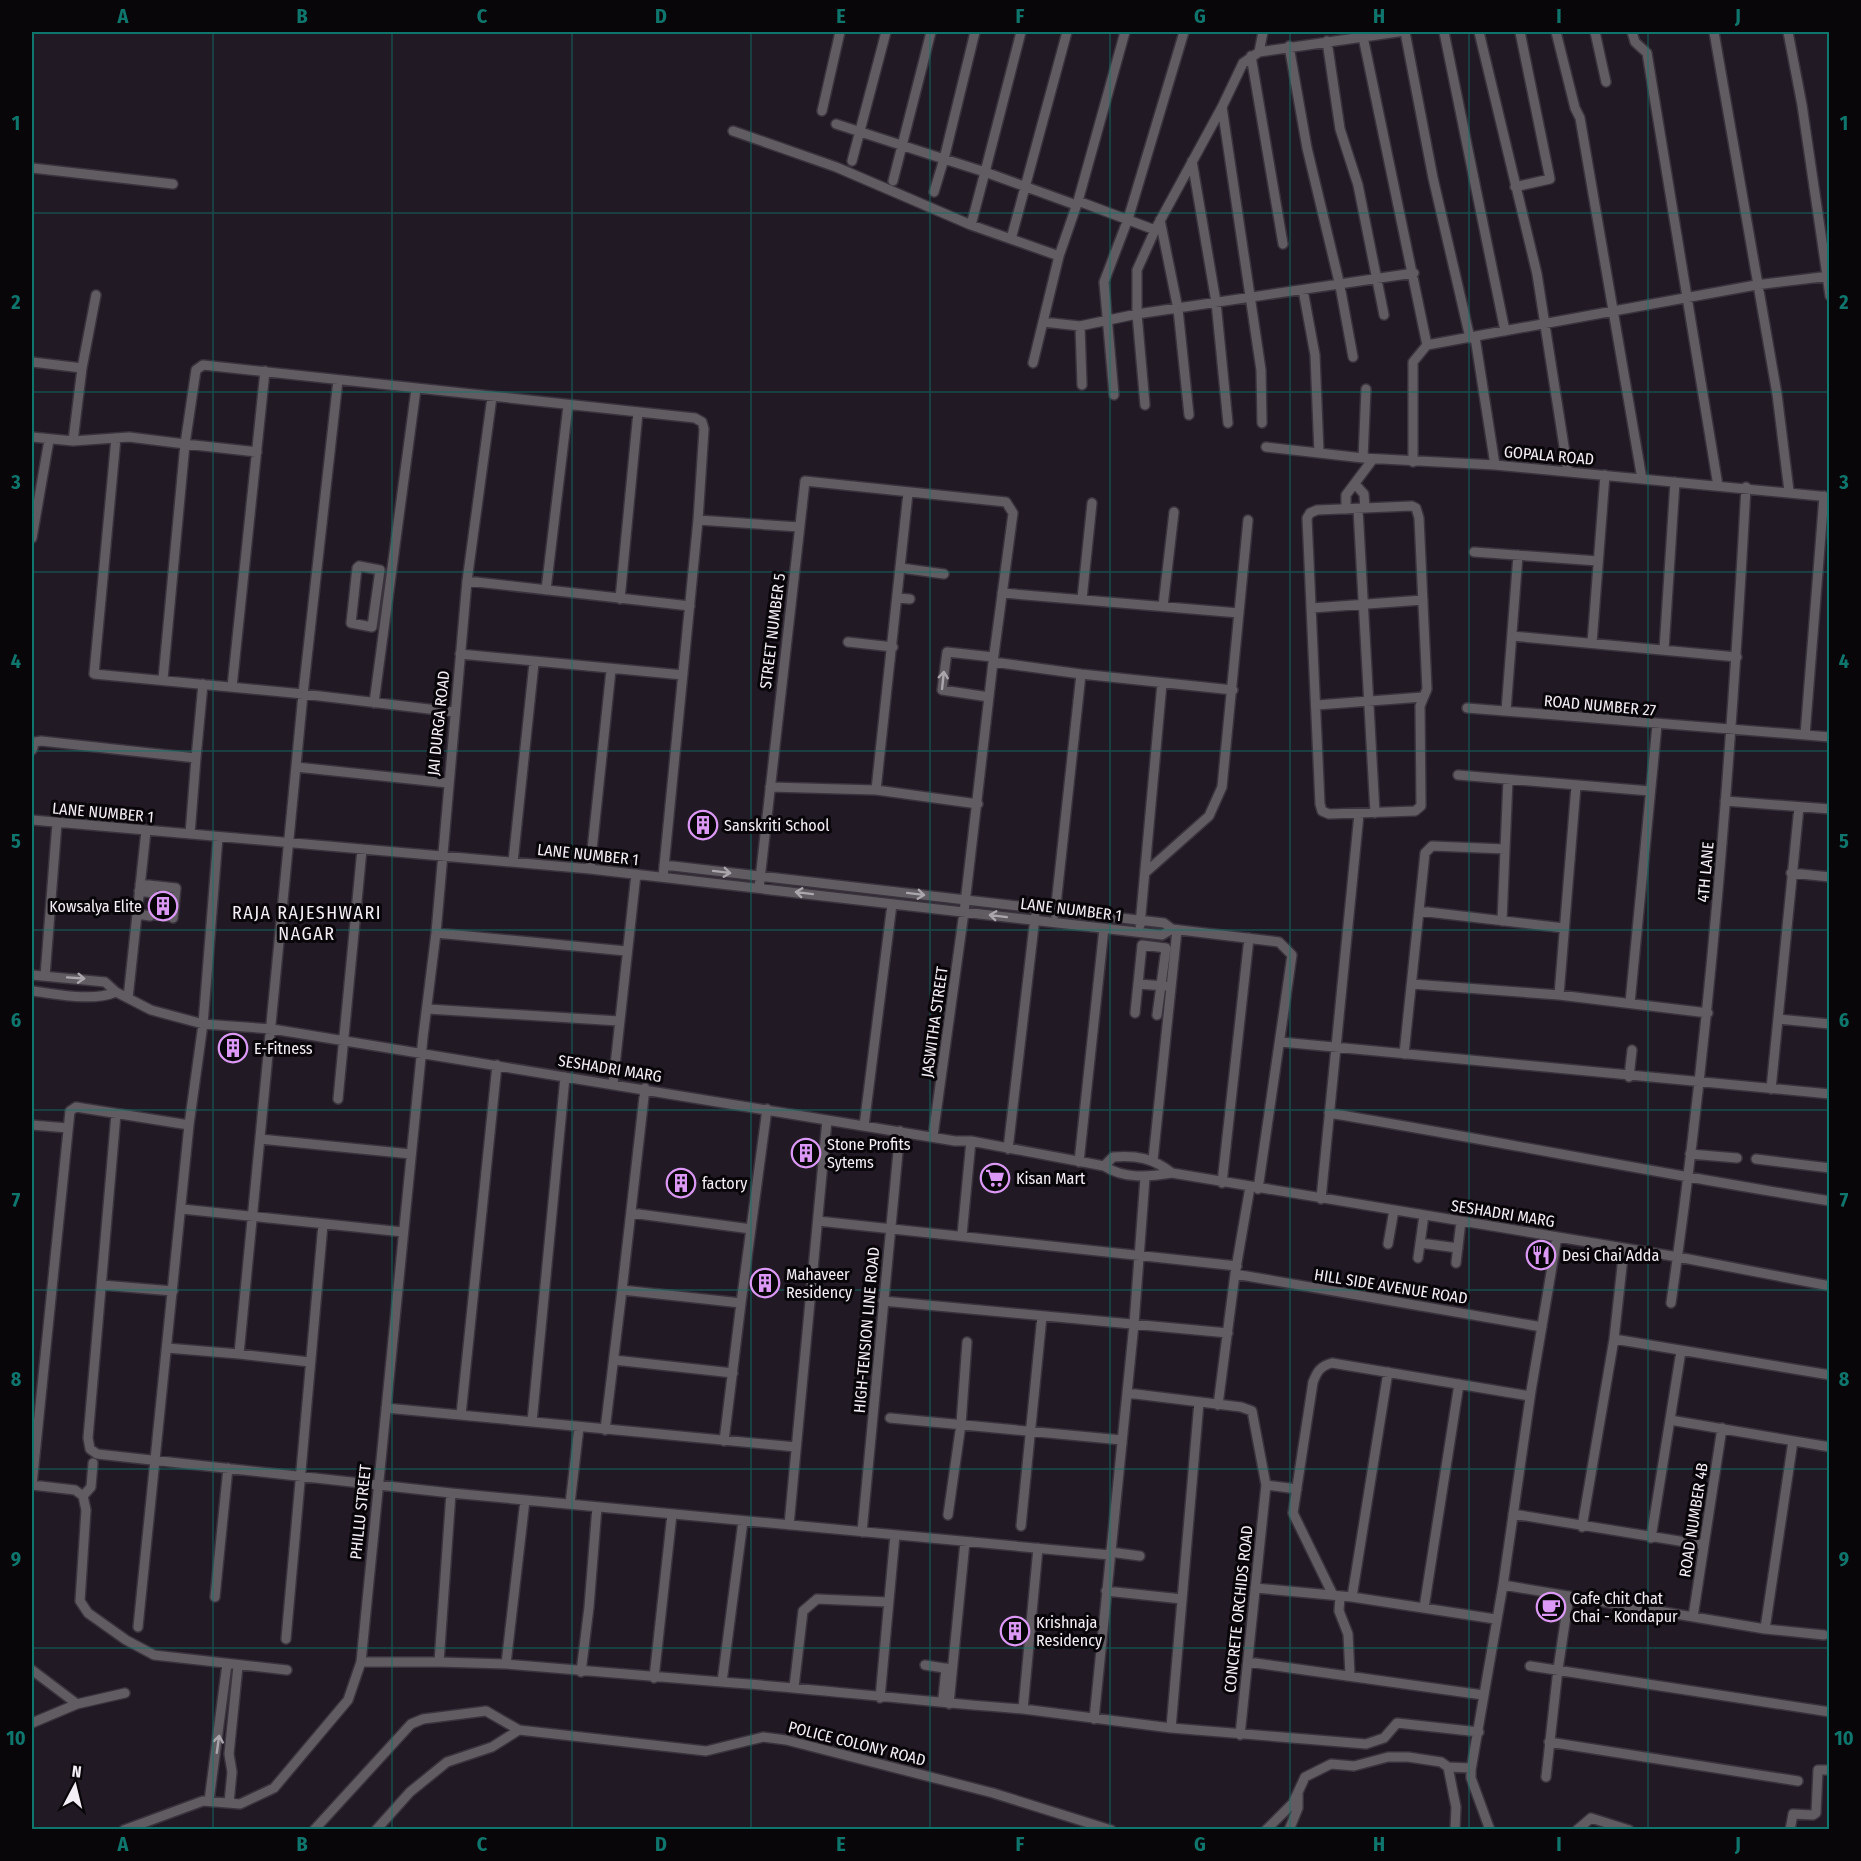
<svg xmlns="http://www.w3.org/2000/svg" width="1861" height="1861" font-family="'Fira Sans Condensed',sans-serif">
<style>
.lines{fill:none;stroke-linecap:round;stroke-linejoin:round}
.minor-tunnel{stroke:#413944;stroke-width:9;stroke-dasharray:9 4.5;stroke-linecap:butt}
.minor-casing{stroke:#3a333d;stroke-width:12}
.minor{stroke:#605c62;stroke-width:9}
.oneway{stroke:#aaa6ac}
.grid{fill:none;stroke:#0f766e;stroke-width:1.5;stroke-opacity:0.55}
.labels{text-anchor:middle;stroke-width:6;stroke-linejoin:round;paint-order:stroke}
.street-label{font-size:16px;fill:#f4eff6;stroke:#09060a}
.poi-label{font-size:16px;fill:#f4eff6;stroke:#09060a;text-anchor:start}
.neighbourhood-label{font-size:18px;letter-spacing:1.5px;fill:#f4eff6;stroke:#09060a}
.neatline{fill:none;stroke:#0f766e;stroke-width:2}
.grid-label{font-size:20px;text-anchor:middle;font-weight:bold;fill:#0f766e}
</style>
<rect width="100%" height="100%" fill="#211924"/>
<g class="lines">
<path class="minor-tunnel" d="M150,916L173,918"/>
<g class="minor-casing">
<path id="minor" d="M1021,32L985,172L1076,205
M1362,32L1427,345L1413,362V462
M1405,32L1433,178L1470,338
M1444,32L1505,331
M1479,32L1537,274L1568,472
M1556,32L1575,108L1580,118L1642,479
M1595,32L1606,82
M1632,32L1635,42L1647,53L1718,486
M1714,32L1777,394L1789,491
M1788,32L1802,105L1830,296
M1327,41L1340,129L1358,185L1384,315
M1289,46L1307,148L1340,286L1353,357
M1259,52L1263,32
M1251,56L1283,244
M1222,107L1261,370L1262,423
M822,111L840,32
M836,124L944,159L934,192
M733,131L836,167L971,225L1059,256
M852,161L886,32
M1192,161L1216,302L1228,423
M32,168L173,184
M893,181L931,32
M1515,187L1550,179L1520,32
M1078,201L1155,230
M1160,220L1178,309L1189,415
M971,225L985,172L944,159L975,32
M1011,239L1067,32
M1303,290L1315,355L1319,453
M1043,322L1080,326L1137,314L1414,273
M1080,326L1082,385
M1475,337L1495,465
M1427,345L1756,285L1830,276
M32,362L82,368
M1033,363L1059,256L1078,201L1125,32
M1114,395L1104,282L1128,219L1184,32
M1145,405L1137,314V270L1155,230L1222,107L1243,63L1259,52L1398,32
M32,437L73,441L129,437L185,444L196,370L203,365L695,418L702,422L704,429L698,520L663,877
M116,438L94,674L303,694L454,712
M73,441L82,368L96,295
M1266,447L1363,458L1495,465L1830,497
M1363,458L1366,389
M1355,484L1364,494L1365,508
M908,493L876,790L978,804
M1412,506L1416,508L1419,518L1427,689L1420,706L1421,806L1415,811L1329,814L1322,811L1320,804L1307,518L1310,513L1317,510Z
M1346,509V495L1373,459
M1358,509L1375,813
M698,520L799,527
M32,538L49,440
M1474,552L1598,561
M359,566L380,570L372,627L351,623L357,568Z
M901,568L944,574
M467,581L690,606
M546,590L568,406
M1002,593L1239,613
M898,598L910,599
M620,599L638,412
M1082,599L1092,503
M1163,606L1174,512
M1312,608L1423,600
M1512,636L1737,657
M848,642L893,647
M1592,643L1605,475
M1664,650L1675,482
M460,654L683,675
M993,662L1081,674L1233,690
M163,679L185,444L257,452
M232,687L265,371
M989,697L942,690L947,652L993,657
M374,703L416,389
M1317,705L1423,697
M1467,708L1830,737
M1506,711L1518,555
M1805,735L1824,496
M32,750L35,742L41,741L196,758L190,834
M196,758L203,684
M296,767L448,783
M1458,775L1650,791
M770,787L876,790
M1725,801L1830,809
M32,820L590,869L1162,935L1172,929
M513,862L534,663
M664,865L1164,923L1172,929L1279,942L1292,955L1258,1189
M590,869L611,670
M1146,872L1209,816L1222,787L1248,520
M1791,873L1830,877
M140,884L176,888L173,918
M759,888L805,481L1006,502L1013,513L993,662L964,912L933,1136
M139,891L153,893
M1419,911L1564,928
M137,914L150,916
M1055,914L1081,674
M1502,921L1505,849
M1140,925L1162,683
M436,933L626,951
M32,975L105,982L116,992L151,1010L203,1024L272,1029L955,1141H971L1104,1166C1124,1179 1148,1177 1172,1173L1678,1257L1830,1286
M45,976L57,823
M1138,984L1165,986
M1412,984L1559,995L1708,1013
M32,991C57,994 92,1002 116,992
M1559,995L1576,786
M128,998L146,831
M1630,1003L1657,725
M428,1009L619,1021
M1135,1013L1142,945L1166,948L1157,1015
M1778,1019L1830,1024
M1281,1042L1830,1094
M1404,1054L1425,853L1432,846L1505,849L1508,780
M1629,1077L1632,1050
M613,1084L636,874
M1771,1089L1799,807
M338,1099L362,849
M1329,1113C1496,1141 1662,1174 1830,1201
M116,1114L88,1438L90,1449L97,1454L451,1493L1110,1555
M32,1125L68,1128
M864,1126L892,904
M260,1139L411,1154
M1008,1149L1035,917
M1690,1154L1737,1158
M1756,1159L1830,1168
M1153,1160L1177,930
M1079,1162L1104,928
M1104,1166L1113,1157C1136,1155 1153,1158 1172,1173
M1222,1183L1249,938
M1321,1199L1359,814
M182,1209L403,1232
M631,1213L751,1229
M818,1221L1237,1266
M962,1235L971,1141
M1557,1237L1531,1391L1503,1585L1765,1629L1824,1635
M1420,1243L1458,1248
M1388,1244L1394,1210
M1418,1258L1424,1215
M1456,1263L1461,1221
M1235,1274L1542,1327
M102,1285L173,1291
M622,1290L645,1088
M883,1301L1228,1333
M741,1303L767,1109
M1671,1303C1710,1032 1731,760 1746,487
M1614,1339L1830,1375
M167,1348L239,1354
M614,1360L733,1373
M310,1362L239,1354L303,694L338,380
M1127,1393L1241,1407L1252,1411L1266,1485L1297,1489
M1218,1405L1235,1274L1250,1187
M386,1408L796,1447
M461,1415L497,1065
M890,1418L1122,1440
M1670,1420L1830,1447
M532,1422L565,1077
M605,1430L622,1290L741,1303L724,1441
M32,1485L70,1111L76,1107L189,1125
M32,1485L75,1490L83,1496L86,1510L80,1601L88,1613L126,1640L154,1655L287,1670
M83,1496L91,1487L93,1463
M570,1504L579,1427
M1513,1514L1704,1545
M948,1515L961,1424L967,1342
M743,1521L722,1682C822,1689 922,1702 1023,1709L1038,1548
M789,1525L827,1120
M1021,1526L1042,1316
M1582,1527L1614,1339L1624,1248
M862,1532L900,1131
M1651,1538L1681,1351
M1110,1552L1140,1556
M1255,1588L1352,1597L1495,1619
M1106,1591L1182,1599
M1333,1595L1293,1513L1313,1382C1317,1372 1320,1366 1332,1363L1530,1396
M1340,1596L1339,1611L1348,1634L1350,1675
M215,1597L228,1468
M1352,1597L1388,1372
M1424,1608L1459,1384
M1693,1617L1722,1428
M138,1627L189,1125L203,1024L218,837
M1765,1629L1793,1441
M286,1639L323,1224
M361,1662H439L451,1493
M439,1662L506,1664L722,1682
M1248,1662L1483,1695
M506,1664L525,1500
M925,1665L950,1669
M1530,1666L1830,1712
M32,1670L77,1704
M581,1672L589,1607L597,1507
M654,1678L672,1514
M794,1687L803,1611L817,1599L888,1602
M880,1698L895,1535
M943,1698L946,1668
M949,1704L965,1542
M1023,1709L1171,1728L1366,1744L1384,1738L1397,1723L1479,1732
M1094,1719L1134,1324L1145,1178
M32,1723L77,1704L125,1693
M1171,1728L1199,1402
M1240,1735L1266,1485
M1549,1742L1798,1781
M1448,1767L1456,1807L1455,1830
M1546,1777L1558,1669L1569,1596
M209,1801L227,1664
M229,1803L232,1772L229,1754L238,1666
M124,1830L203,1801L240,1804L274,1788L348,1700L361,1662L423,1037L436,933L467,581L492,397
M314,1830L411,1724L423,1719L486,1711L519,1730L706,1751L763,1737L786,1740L993,1793L1111,1830
M376,1830L410,1792L447,1762L492,1747L519,1730
M1266,1830L1293,1803L1305,1777L1331,1764L1354,1766L1388,1757H1408L1441,1762L1448,1767L1471,1768
M1289,1830L1298,1808V1794
M1490,1830L1471,1778V1770L1503,1585
M1577,1830L1591,1818L1629,1830
M1790,1830L1793,1814L1813,1815L1816,1813L1818,1770H1830"/>
</g>
<use href="#minor" class="minor"/>
</g>
<defs><path id="oneway-shaft" d="M-6 0H5M1.5-3L5.5 0L1.5 3" fill="none" stroke-width="1.6" stroke-linecap="round" stroke-linejoin="round" transform="scale(1.5)"/></defs>
<g class="oneway">
<use href="#oneway-shaft" transform="translate(943 680) rotate(-84)"/>
<use href="#oneway-shaft" transform="translate(722 872) rotate(7)"/>
<use href="#oneway-shaft" transform="translate(804 893) rotate(-173)"/>
<use href="#oneway-shaft" transform="translate(916 894) rotate(7)"/>
<use href="#oneway-shaft" transform="translate(998 916) rotate(-173)"/>
<use href="#oneway-shaft" transform="translate(76 978) rotate(4)"/>
<use href="#oneway-shaft" transform="translate(218 1744) rotate(-82)"/>
</g>
<path class="grid" d="M213,32V1830M392,32V1830M572,32V1830M751,32V1830M930,32V1830M1110,32V1830M1290,32V1830M1469,32V1830M1648,32V1830M32,213H1830M32,392H1830M32,572H1830M32,751H1830M32,930H1830M32,1110H1830M32,1290H1830M32,1469H1830M32,1648H1830"/>
<defs>
<g id="building-ring" transform="scale(1.5)"><circle r="9.5" fill="#09060a" stroke="#db99f5" stroke-width="1.5"/><path d="M-4-6H4V6H1V3H-1V6H-4ZM-2.5-4.3h1.7v1.8h-1.7ZM.8-4.3h1.7v1.8H.8ZM-2.5-1h1.7V.8h-1.7ZM.8-1h1.7V.8H.8Z" fill="#db99f5"/></g>
<g id="supermarket-ring" transform="scale(1.5)"><circle r="9.5" fill="#09060a" stroke="#db99f5" stroke-width="1.5"/><path d="M-6-5.5h2.5l.6 2H6L4.5 2H-2.5L-4.4-4H-6ZM-1.5 3.2a1.3 1.3 0 1 0 .1 0ZM3 3.2a1.3 1.3 0 1 0 .1 0Z" fill="#db99f5"/></g>
<g id="restaurant-ring" transform="scale(1.5)"><circle r="9.5" fill="#09060a" stroke="#db99f5" stroke-width="1.5"/><path d="M-5-6h1v4h1v-4h1v4h1v-4h1v5L-1.5 .5V6h-2V.5L-5-1ZM5-6V6H3V1.5H1.5Q1.5-4 5-6Z" fill="#db99f5"/></g>
<g id="cafe-ring" transform="scale(1.5)"><circle r="9.5" fill="#09060a" stroke="#db99f5" stroke-width="1.5"/><path d="M-5.5-4.5H6V0H3Q3 3.5 0 3.5H-2.5Q-5.5 3.5-5.5 0ZM3-3.2v2h1.7v-2ZM-6 4.5H4V6H-6Z" fill="#db99f5"/></g>
</defs>
<g fill-rule="evenodd">
<use href="#building-ring" x="703" y="825"/>
<use href="#building-ring" x="163" y="906"/>
<use href="#building-ring" x="233" y="1048"/>
<use href="#building-ring" x="806" y="1153"/>
<use href="#supermarket-ring" x="995" y="1178"/>
<use href="#building-ring" x="681" y="1183"/>
<use href="#restaurant-ring" x="1541" y="1255"/>
<use href="#building-ring" x="765" y="1283"/>
<use href="#cafe-ring" x="1551" y="1607"/>
<use href="#building-ring" x="1015" y="1631"/>
</g>
<g class="labels">
<g class="street-label">
<text transform="translate(1549 455) rotate(5)" y="6">GOPALA ROAD</text>
<text transform="translate(772 631) rotate(-83)" y="6">STREET NUMBER 5</text>
<text transform="translate(1600 705) rotate(5)" y="6">ROAD NUMBER 27</text>
<text transform="translate(438 723) rotate(-84)" y="6">JAI DURGA ROAD</text>
<text transform="translate(103 812) rotate(5)" y="6">LANE NUMBER 1</text>
<text transform="translate(588 854) rotate(6)" y="6">LANE NUMBER 1</text>
<text transform="translate(1705 872) rotate(-85)" y="6">4TH LANE</text>
<text transform="translate(1071 909) rotate(7)" y="6">LANE NUMBER 1</text>
<text transform="translate(934 1022) rotate(-82)" y="6">JASWITHA STREET</text>
<text transform="translate(610 1068) rotate(9)" y="6">SESHADRI MARG</text>
<text transform="translate(1503 1213) rotate(9)" y="6">SESHADRI MARG</text>
<text transform="translate(1391 1286) rotate(9)" y="6">HILL SIDE AVENUE ROAD</text>
<text transform="translate(866 1330) rotate(-85)" y="6">HIGH-TENSION LINE ROAD</text>
<text transform="translate(360 1512) rotate(-84)" y="6">PHILLU STREET</text>
<text transform="translate(1693 1520) rotate(-81)" y="6">ROAD NUMBER 4B</text>
<text transform="translate(1238 1609) rotate(-84)" y="6">CONCRETE ORCHIDS ROAD</text>
<text transform="translate(857 1743) rotate(14)" y="6">POLICE COLONY ROAD</text>
</g>
<g class="poi-label">
<text x="724" y="831">Sanskriti School</text>
<text x="142" y="912" text-anchor="end">Kowsalya Elite</text>
<text x="254" y="1054">E-Fitness</text>
<text x="827" y="1150">Stone Profits<tspan x="827" dy="18">Sytems</tspan></text>
<text x="1016" y="1184">Kisan Mart</text>
<text x="702" y="1189">factory</text>
<text x="1562" y="1261">Desi Chai Adda</text>
<text x="786" y="1280">Mahaveer<tspan x="786" dy="18">Residency</tspan></text>
<text x="1572" y="1604">Cafe Chit Chat<tspan x="1572" dy="18">Chai - Kondapur</tspan></text>
<text x="1036" y="1628">Krishnaja<tspan x="1036" dy="18">Residency</tspan></text>
</g>
<g class="neighbourhood-label">
<text x="307" y="919">RAJA RAJESHWARI<tspan x="307" dy="21">NAGAR</tspan></text>
</g>
</g>
<rect width="1861" height="1861" fill="none" stroke="#09060a" stroke-width="66"/>
<g transform="translate(75 1786) rotate(7)" stroke="#09060a" stroke-width="4.5" paint-order="stroke">
<path d="M0-4.5L10 22L0 15L-10 22Z" fill="#f4eff6"/>
<text y="-9" font-size="16" font-weight="bold" text-anchor="middle" fill="#f4eff6">N</text>
</g>
<rect x="33" y="33" width="1795" height="1795" class="neatline"/>
<g class="grid-label">
<text x="123" y="23">A</text>
<text x="302" y="23">B</text>
<text x="482" y="23">C</text>
<text x="661" y="23">D</text>
<text x="841" y="23">E</text>
<text x="1020" y="23">F</text>
<text x="1200" y="23">G</text>
<text x="1379" y="23">H</text>
<text x="1559" y="23">I</text>
<text x="1738" y="23">J</text>
<text x="16" y="130">1</text>
<text x="1844" y="130">1</text>
<text x="16" y="309">2</text>
<text x="1844" y="309">2</text>
<text x="16" y="489">3</text>
<text x="1844" y="489">3</text>
<text x="16" y="668">4</text>
<text x="1844" y="668">4</text>
<text x="16" y="848">5</text>
<text x="1844" y="848">5</text>
<text x="16" y="1027">6</text>
<text x="1844" y="1027">6</text>
<text x="16" y="1207">7</text>
<text x="1844" y="1207">7</text>
<text x="16" y="1386">8</text>
<text x="1844" y="1386">8</text>
<text x="16" y="1566">9</text>
<text x="1844" y="1566">9</text>
<text x="16" y="1745">10</text>
<text x="1844" y="1745">10</text>
<text x="123" y="1851">A</text>
<text x="302" y="1851">B</text>
<text x="482" y="1851">C</text>
<text x="661" y="1851">D</text>
<text x="841" y="1851">E</text>
<text x="1020" y="1851">F</text>
<text x="1200" y="1851">G</text>
<text x="1379" y="1851">H</text>
<text x="1559" y="1851">I</text>
<text x="1738" y="1851">J</text>
</g>
</svg>
